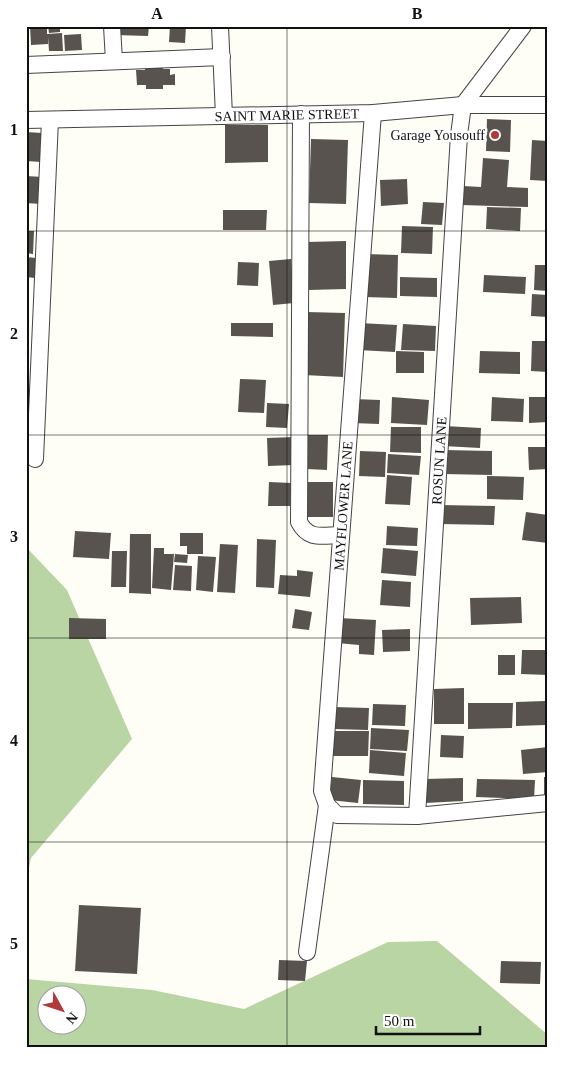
<svg xmlns="http://www.w3.org/2000/svg" width="574" height="1073" font-family="Georgia,serif">
<style>
.forest{fill:#b8d5a3;fill-rule:evenodd}
.building{fill:#58534e}
.lines{fill:none;stroke-linecap:round;stroke-linejoin:round}
.minor-casing{stroke:#444;stroke-width:18}
.minor{stroke:#fff;stroke-width:16}
.grid{fill:none;stroke:#111;stroke-width:1;stroke-opacity:0.55}
.poi-dot{fill:#b23839;stroke:#fff;stroke-width:2}
.labels{text-anchor:middle;stroke-width:5;stroke-linejoin:round;paint-order:stroke}
.street-label{font-size:14px;fill:#111;stroke:#fff}
.poi-label{font-size:14px;fill:#111;stroke:#fff;text-anchor:end}
.neatline{fill:none;stroke:#111;stroke-width:2}
.grid-label{font-size:16px;text-anchor:middle;font-weight:bold;fill:#111}
</style>
<rect width="100%" height="100%" fill="#fefdf6"/>
<path class="forest" d="M26,547L67,590L132,739L31,858L26,882Z
M437,941L548,1035V1047H26V979L152,990L244,1009L388,942ZM48,996H78V1026H48Z"/>
<path class="building" d="M30,26H47V34L62,33L63,51H49L48,37V44L31,45Z
M48,26H60V32L49,33Z
M68,26H87V28L68,29Z
M115,26H149L148,36L115,35Z
M170,26H186L185,43L169,42Z
M81,34L82,50L65,51L64,35Z
M163,67V69H170V75L175,74V85H163V89H146V85H137L136,70H145V68Z
M487,119L511,120L510,152L486,151Z
M225,125H268V162L225,163Z
M26,132L42,133L41,162L26,161Z
M311,139L348,140L346,204L309,203Z
M532,140L548,141V181L530,180Z
M483,158L509,160L507,187L528,188V207L462,205L463,186L481,187Z
M26,176L43,177L41,204L26,203Z
M407,179L408,204L381,206L380,180Z
M423,202L444,203L442,225L421,224Z
M487,207L521,208L520,231L486,229Z
M223,210H267L266,230H223Z
M402,226L433,227L432,254L401,253Z
M26,231H34L33,254L26,253Z
M346,241V289L308,290L307,242Z
M365,254L398,255L397,298L364,297Z
M26,257L36,258L35,278L26,277Z
M291,259L294,303L273,305L269,261Z
M238,262L259,263L258,286L237,285Z
M535,265H548V291L534,290Z
M484,275L526,277L525,294L483,292Z
M400,277L437,278V297L400,296Z
M532,294L548,295V317L531,316Z
M307,312L345,313L343,377L304,375Z
M231,323H273V337L231,336Z
M359,323L397,325L395,352L358,350Z
M403,324L436,326L435,351L401,350Z
M532,341H548V372L531,371Z
M396,351L424,352V373H396Z
M480,351L520,352V374L479,373Z
M240,379L266,380L264,413L238,412Z
M392,397L429,400L427,425L391,423Z
M492,397L524,399L523,422L491,421Z
M529,397H548V422L529,423Z
M353,399L380,400L379,424L352,423Z
M267,403L289,404L287,428L266,427Z
M444,426L481,428L480,448L443,446Z
M391,427H421V453L390,452Z
M307,435H328L327,470L307,469Z
M294,437V465L268,466L267,438Z
M528,447H548V469L529,470Z
M444,450L492,451V475L444,474Z
M360,451L386,452L385,477L359,476Z
M388,454L421,456L419,475L387,473Z
M387,475L412,477L410,505L385,504Z
M487,476L524,477L523,500L487,499Z
M269,482L291,483L290,506H268Z
M307,482H333V517H307Z
M440,505L495,506L494,525L440,524Z
M526,512L548,515V543L522,540Z
M387,526L418,528L417,546L386,545Z
M75,531L111,533L109,559L73,557Z
M180,533H203V554H187V546H180Z
M130,534H151V594L129,593Z
M257,539L276,540L274,588L256,587Z
M220,544L238,545L235,593L217,592Z
M154,548H164V554H174L171,590L152,588Z
M383,548L418,551L416,576L381,573Z
M112,551H127L126,587H111Z
M175,554L188,555L187,563L174,562Z
M198,556L216,557L213,592L196,590Z
M175,565L192,566L191,591L173,590Z
M297,570L313,572L310,597L278,594L280,575L297,576Z
M382,580L411,582L410,607L380,605Z
M521,597L522,623L471,625L470,598Z
M295,609L312,612L309,630L292,628Z
M69,618L106,619V639H69Z
M339,618L376,620L374,655L359,654V645L337,643Z
M410,629V651L383,652L382,630Z
M522,650H548V675L521,674Z
M498,655H515V675H498Z
M464,688V724H434V689Z
M545,701V725L516,726V702Z
M468,703H513L512,728L468,729Z
M373,704L406,705L405,726L372,725Z
M334,707L369,708L368,730L333,729Z
M371,728L409,730L407,751L370,749Z
M332,731H369L368,756H332Z
M441,735L464,736L463,758L440,757Z
M548,747V772L523,774L521,750Z
M370,750L406,753L404,776L369,773Z
M332,777L361,780L358,803L329,800Z
M544,777H548V798L544,799Z
M463,778V801L425,803V779Z
M477,779L535,780L534,799L476,797Z
M363,780L404,781V805L363,804Z
M79,905L141,908L137,974L75,971Z
M279,960L307,961L305,981L278,980Z
M501,961L541,962L540,984L500,983Z"/>
<g class="lines">
<g class="minor-casing">
<g id="minor">
<path d="M112,26L114,61"/>
<path d="M220,26L224,116"/>
<path d="M26,65L222,57"/>
<path d="M463,105L523,26"/>
<path d="M373,113L322,791L327,805L337,815L417,816L548,803"/>
<path d="M301,114L299,522C309,541 323,535 341,535"/>
<path id="s1" d="M26,120L373,113L463,105H548"/>
<path d="M35,459L50,120"/>
<path id="s2" d="M417,816L459,135L463,105"/>
<path d="M307,952L327,805"/>
</g>
</g>
<use href="#minor" class="minor"/>
</g>
<path class="grid" d="M287,26V1047M26,231H548M26,435H548M26,638H548M26,842H548"/>
<circle class="poi-dot" cx="495" cy="135" r="5"/>
<g class="labels">
<g class="street-label">
<text dy="5" stroke="none"><textPath href="#s1" startOffset="261">SAINT MARIE STREET</textPath></text>
<text dy="5" stroke="none"><textPath href="#s2" startOffset="356">ROSUN LANE</textPath></text>
<text transform="translate(343 506) rotate(-86)" y="5">MAYFLOWER LANE</text>
</g>
<g class="poi-label">
<text x="485" y="140">Garage Yousouff</text>
</g>
</g>
<rect width="574" height="1073" fill="none" stroke="#ffffff" stroke-width="55"/>
<g transform="translate(62 1010) rotate(130)"><circle r="24" fill="#ffffff" stroke="#a0a0a0"/>
<path d="M0-4L9 19L0 12L-9 19Z" fill="#b23839"/>
<text y="-8" font-size="14" font-weight="bold" text-anchor="middle" fill="#111111">N</text>
</g>
<path d="M376 1026v8h104v-8" fill="none" stroke="#111111" stroke-width="2.5"/>
<text x="384" y="1026" font-size="15" fill="#111111" stroke="#ffffff" stroke-width="4" paint-order="stroke">50 m</text>
<rect x="28" y="28" width="518" height="1018" class="neatline"/>
<g class="grid-label">
<text x="157" y="19">A</text>
<text x="417" y="19">B</text>
<text x="14" y="135">1</text>
<text x="14" y="339">2</text>
<text x="14" y="542">3</text>
<text x="14" y="746">4</text>
<text x="14" y="949">5</text>
</g>
</svg>
